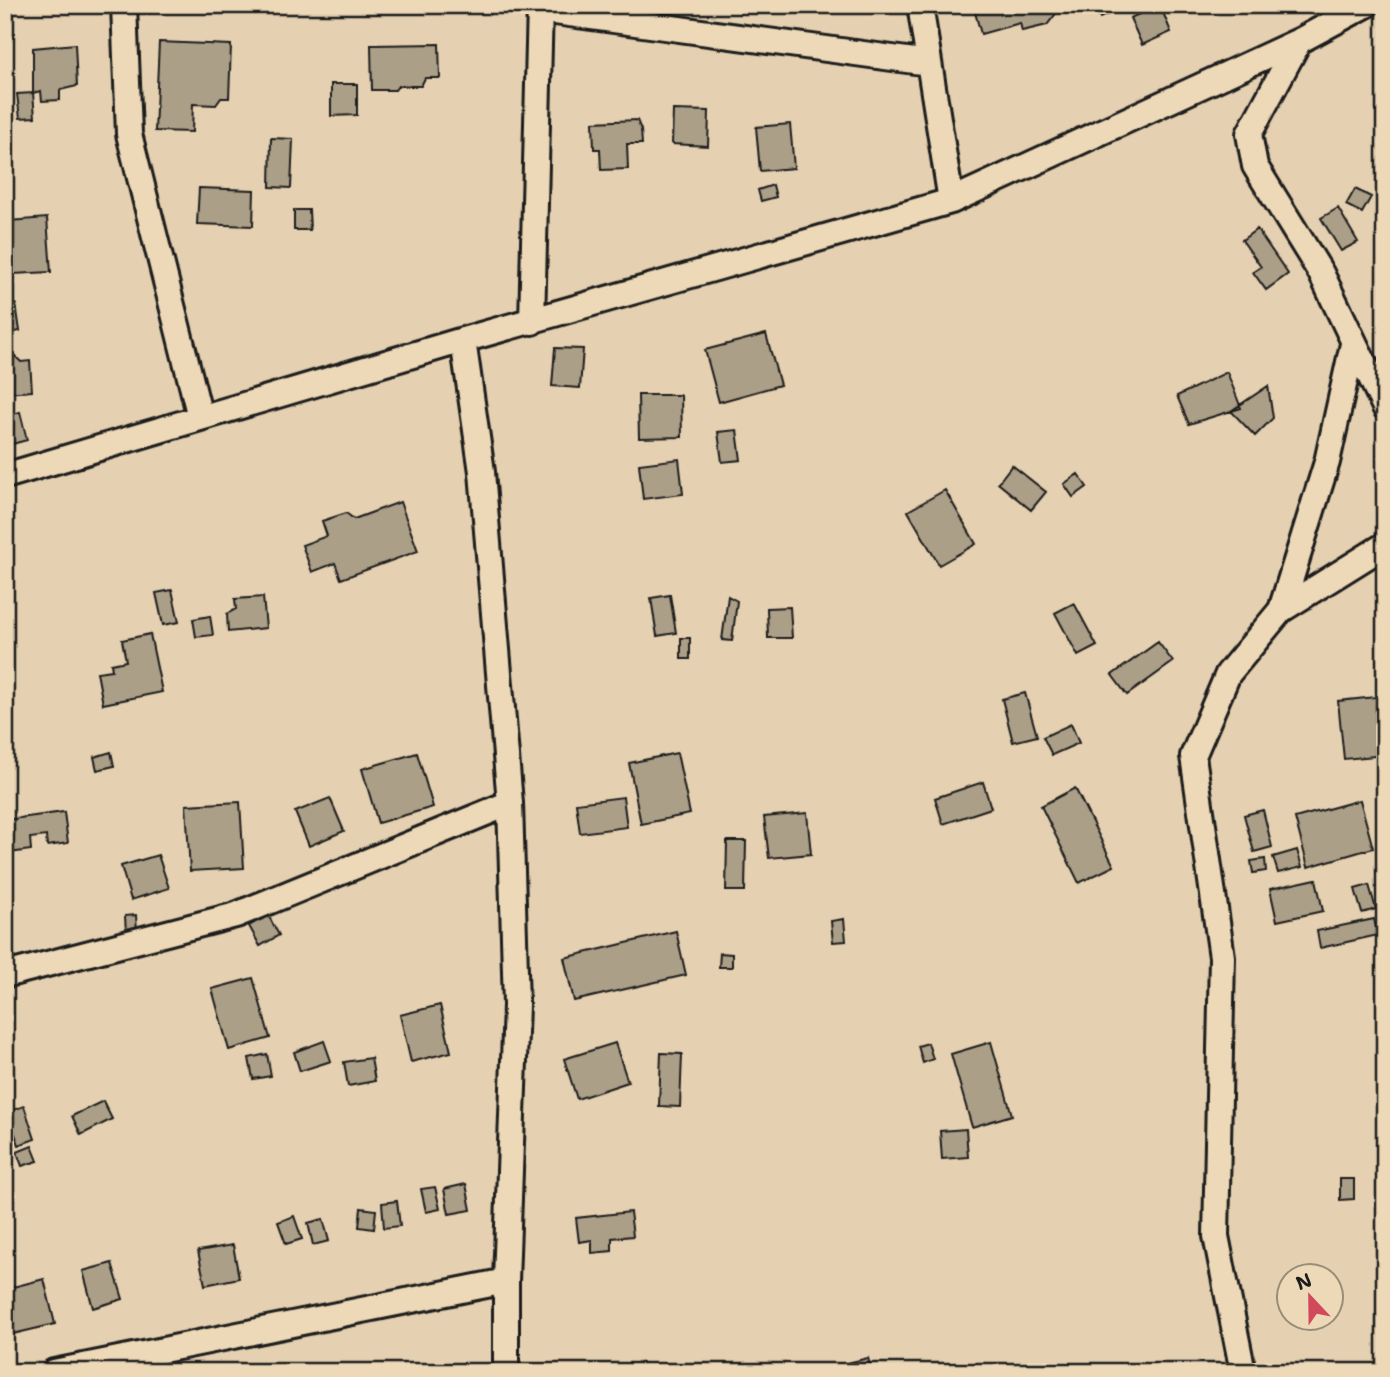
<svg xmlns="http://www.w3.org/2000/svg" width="1390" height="1377" font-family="'Shantell Sans',sans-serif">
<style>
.building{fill:#ac9f88;stroke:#1c1c1c;stroke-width:2}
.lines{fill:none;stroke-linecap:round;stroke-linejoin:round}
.street-casing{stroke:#1c1c1c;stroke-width:30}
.street{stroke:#edd9b7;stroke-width:24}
</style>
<rect width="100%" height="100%" fill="#e5d1b1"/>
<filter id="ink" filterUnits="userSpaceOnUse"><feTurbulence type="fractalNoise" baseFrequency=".0143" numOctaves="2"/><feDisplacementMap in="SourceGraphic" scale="14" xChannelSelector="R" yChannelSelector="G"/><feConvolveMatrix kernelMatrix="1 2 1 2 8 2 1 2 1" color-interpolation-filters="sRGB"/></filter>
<g filter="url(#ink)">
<path class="building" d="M973,5H1060L1061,7L1047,25L1022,31L1020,23L981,34Z
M1094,5H1116L1118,9L1100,18Z
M1160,5L1171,32L1142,45L1130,18Z
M159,42L231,45L229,98H221L216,105L193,104L192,132L155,131Z
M75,44L77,86L60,90V100L42,101L41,91L33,93V48Z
M439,44L440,78H425L421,86H398L395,90H372L371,45Z
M331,84H357V115L331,116Z
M33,93L35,117L20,118L17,94Z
M673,110L709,111L708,146L672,144Z
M637,120L641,130L642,144H627L628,169L601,170L600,149H594L593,122Z
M790,124L794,168L760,171L756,127Z
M271,138L293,139L291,188L270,187Z
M773,185L776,197L761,201L758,190Z
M199,188L254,190L253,226L197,224Z
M1355,189L1371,197L1362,213L1346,205Z
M1338,208L1358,242L1341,251L1321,218Z
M294,210H309L310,230H294Z
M47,218L51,272L13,274L9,221Z
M1257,229L1288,274L1266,290L1253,272L1261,267L1242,240Z
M16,304L20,331L5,334V306Z
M766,334L780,385L719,402L705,350Z
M555,348L583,349L580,388L552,386Z
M15,356L21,362L30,361L32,391L5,393V357Z
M1227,372L1241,408L1189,424L1177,396Z
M1268,386L1273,418L1255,436L1231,411Z
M638,395H681L682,437L639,438Z
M20,412L27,440L5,446V416Z
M737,430L741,460L722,462L718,432Z
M679,459L683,494L643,499L639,464Z
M1012,465L1046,492L1031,510L998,483Z
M1078,474L1087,487L1073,497L1064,484Z
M945,490L976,544L939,565L908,511Z
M400,502L418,551L341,579L335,563L312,572L302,545L327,536L322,521L346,513L354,519Z
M172,590L179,622L163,625L156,593Z
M670,595L676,633L657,636L651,598Z
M728,596L737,601L732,641L722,640Z
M263,597L266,628L228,632L227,614L236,609L235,599Z
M1074,603L1097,646L1078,656L1055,613Z
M790,607L792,638H768L767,608Z
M210,616L213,635L196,637L193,619Z
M150,634L162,692L103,704L97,672L112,670L111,664L126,661L122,640Z
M681,638H690V659H681Z
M1158,642L1173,662L1127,695L1112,675Z
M1025,693L1037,736L1013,742L1002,699Z
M1385,696V755L1344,759L1338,701Z
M1071,724L1079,743L1052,755L1043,737Z
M111,752L114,766L97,770L94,757Z
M417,753L433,807L378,823L362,769Z
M677,753L690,814L641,824L629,763Z
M983,782L991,808L943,824L935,798Z
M1075,788L1114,866L1079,883L1041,806Z
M623,797L627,827L580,833L576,803Z
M330,798L344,831L309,846L295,812Z
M1360,800L1373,848L1308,867L1295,818Z
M240,802L244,868L190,871L186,805Z
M1263,810L1272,847L1254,852L1244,815Z
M64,812L68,843L47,846L46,836L30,838L31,850L9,853L5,820Z
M807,813L811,854L769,858L764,817Z
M727,841H746L745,891H726Z
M1297,850L1302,867L1278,873L1273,857Z
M158,855L169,888L131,900L121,866Z
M1265,859L1266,871L1253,873L1251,861Z
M1316,879L1323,911L1277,921L1270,889Z
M1369,885L1376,909L1362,913L1355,889Z
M136,915L137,932L126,933L125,916Z
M268,915L279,935L260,946L249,926Z
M844,919L846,941L833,942L831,921Z
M1374,919L1378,935L1320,948L1317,931Z
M676,931L686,975L574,1001L564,958Z
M720,953L732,954V967H719Z
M253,978L270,1038L229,1050L212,989Z
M440,1005L451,1052L411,1062L400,1015Z
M324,1041L331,1061L300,1071L294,1052Z
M991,1042L1012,1115L972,1127L951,1054Z
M615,1043L628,1082L577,1099L564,1059Z
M928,1043L933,1059L923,1063L918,1046Z
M661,1053L682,1054L680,1107L659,1106Z
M267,1054L271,1076L253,1079L249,1058Z
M371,1058L375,1081L348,1086L344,1062Z
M103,1101L112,1119L81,1135L72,1116Z
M24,1106L35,1139L19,1145L7,1112Z
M966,1129L968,1157L942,1159L940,1131Z
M32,1146L38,1161L22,1166L17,1152Z
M1340,1179H1354V1199L1340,1200Z
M466,1184L471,1210L449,1214L444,1189Z
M435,1187L440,1209L426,1212L421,1189Z
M397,1201L400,1226L384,1228L382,1203Z
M361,1208L376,1210L374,1229L359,1227Z
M630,1212L633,1236L612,1238V1251L592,1253V1240L579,1242L576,1218Z
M294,1216L302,1239L286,1244L278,1222Z
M323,1219L329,1241L313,1245L308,1223Z
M233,1245L239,1278L205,1285L198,1251Z
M112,1263L123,1299L93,1308L83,1271Z
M44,1279L55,1324L13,1334L5,1298V1289Z
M868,1358L872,1372H837L835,1366Z"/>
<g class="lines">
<g class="street-casing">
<path id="street" d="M124,5L129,134L200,417
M920,5L951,201
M540,10L929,63
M1299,41L1249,134L1255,166L1321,273L1385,407
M532,322L540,5
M463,340L482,472L510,803L516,1005L506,1281V1372
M5,476L463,340L951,201L1299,41L1366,5
M1281,610L1327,462L1353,344
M5,975L236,915L510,803
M54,1372L506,1281
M1243,1372L1216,1236L1222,957L1193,756L1228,674L1281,610L1385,545"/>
</g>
<use href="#street" class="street"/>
</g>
</g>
<rect width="1390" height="1377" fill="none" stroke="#edd9b7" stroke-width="28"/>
<rect x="14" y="14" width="1362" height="1349" fill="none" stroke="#1c1c1c" stroke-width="2.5" filter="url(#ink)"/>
<g transform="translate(1310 1297) rotate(338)"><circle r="33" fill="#edd9b7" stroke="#998d79" stroke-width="2"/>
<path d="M0-5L12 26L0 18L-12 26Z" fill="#d1495b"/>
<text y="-10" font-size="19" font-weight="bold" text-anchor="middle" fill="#1c1c1c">N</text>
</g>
</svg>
